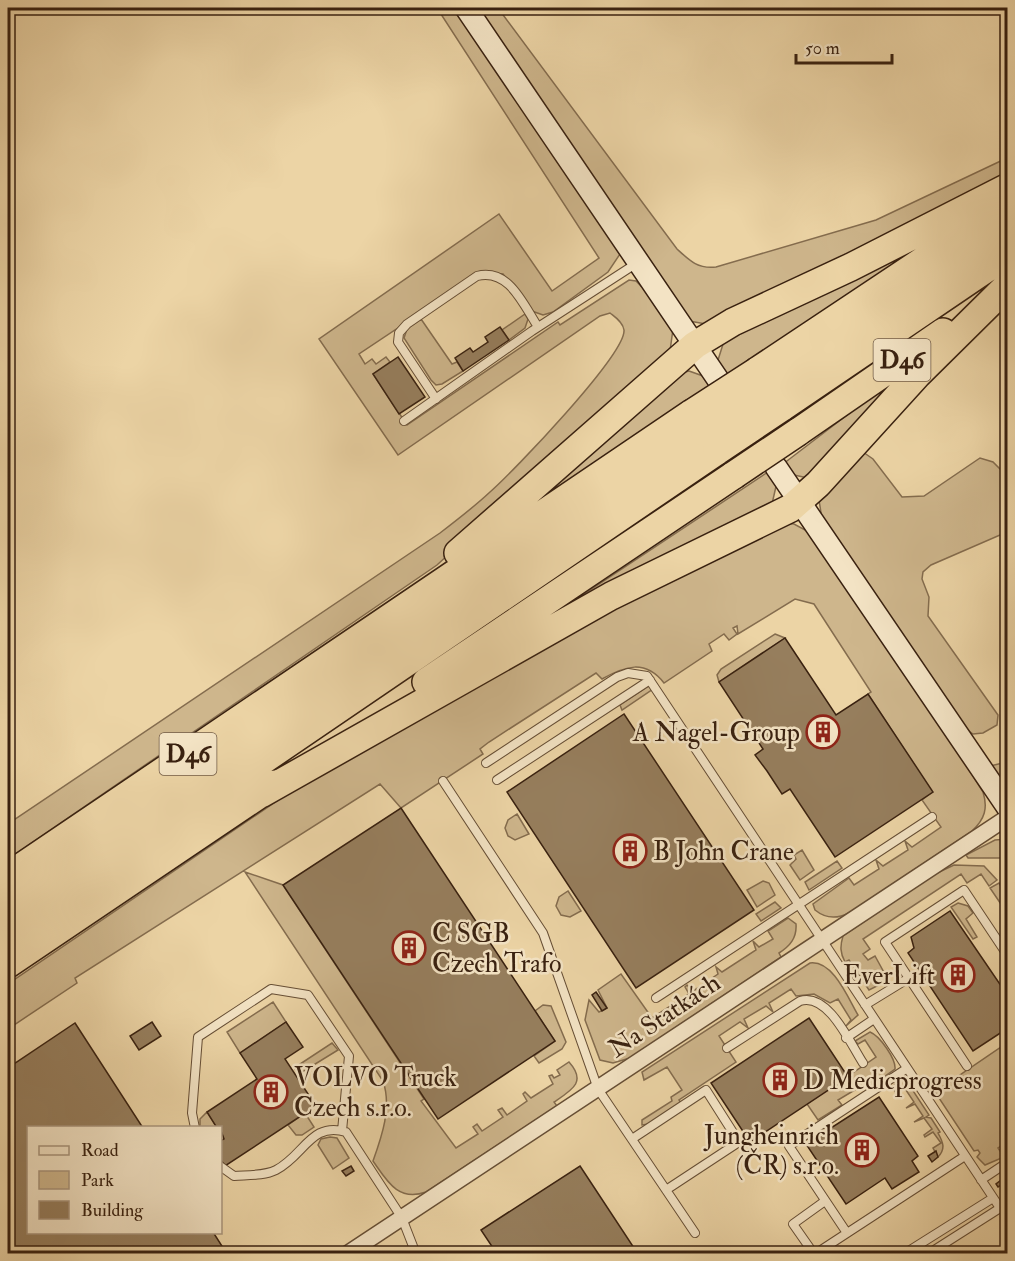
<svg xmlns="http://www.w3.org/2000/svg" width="1015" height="1261" font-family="'IM FELL Double Pica',serif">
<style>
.green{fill:#ceb68c;stroke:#846c4e;stroke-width:1.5}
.building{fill:#967e5d;stroke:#392110;stroke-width:1.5}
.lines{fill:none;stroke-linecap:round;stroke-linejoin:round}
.lane-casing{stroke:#664e35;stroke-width:10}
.street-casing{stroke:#664e35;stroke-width:18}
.secondary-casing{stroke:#392110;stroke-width:24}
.highway-casing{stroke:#392110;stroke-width:30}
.lane{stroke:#f3e3c4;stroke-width:8}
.street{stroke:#f3e3c4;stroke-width:15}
.secondary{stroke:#f3e3c4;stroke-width:21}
.highway{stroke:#ecd4a5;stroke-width:27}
.highway-bridge-casing{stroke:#392110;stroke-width:30;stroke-linecap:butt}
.highway-bridge{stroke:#ecd4a5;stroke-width:27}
.labels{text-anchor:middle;stroke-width:5;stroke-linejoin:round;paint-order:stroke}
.shield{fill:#f3e3c4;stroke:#715b46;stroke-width:1.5}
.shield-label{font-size:24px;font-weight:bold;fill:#392110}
.poi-label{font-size:26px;fill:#392110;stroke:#f3e3c4;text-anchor:start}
.street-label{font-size:26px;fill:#392110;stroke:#f3e3c4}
</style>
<rect width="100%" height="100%" fill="#ecd4a5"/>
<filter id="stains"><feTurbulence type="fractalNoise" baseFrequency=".00333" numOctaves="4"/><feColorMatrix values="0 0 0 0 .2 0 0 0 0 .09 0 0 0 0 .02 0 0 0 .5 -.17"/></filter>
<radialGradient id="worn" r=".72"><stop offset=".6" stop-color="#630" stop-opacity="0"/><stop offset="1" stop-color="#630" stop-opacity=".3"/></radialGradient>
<path class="green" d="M437,8H458L620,254L608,272L553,312L543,315L529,310L503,274L482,272L359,354L365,364L372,359L376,364L386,357L390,362L373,374L407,425L558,322L560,325L629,280L636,281L641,286L645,284L673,329L670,351L437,565L8,859V824L440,533C457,520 474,507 490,492C513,472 626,354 624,330C623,322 615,317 610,313L600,316L398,455L319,339L499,214L552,291L599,258Z
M474,8H498L677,249C690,261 698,269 716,267L876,220L1007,158V182L706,324L689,321Z
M927,243L725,377L718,360L724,341Z
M525,314L528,319L525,328L509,340L502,330Z
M421,319L452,364L457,362L463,371L442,384L436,385L431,380L404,338L407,329Z
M906,370L808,478L794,475L783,464Z
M689,371L703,376L711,386L512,524L681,373Z
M860,450L873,459L902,497L924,496L980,458L993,462L1007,476V532L931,565L923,572L922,579L929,597L928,616L998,715L997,725L983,733L973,734L963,727L822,519L819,500Z
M771,470L777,482L772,504L557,612Z
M784,523L794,524L809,532L905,667L983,792C988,808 985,819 972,831L849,913C837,919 826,919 815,910L813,904L849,878L854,885L879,869L876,860L883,866L908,850L905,841L912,847L941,827L922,800L932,792L868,694L871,692L814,604L795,599L738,634L737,626L733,628L737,634L729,640L724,634L709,644L712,651L664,683C645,659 625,666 602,679L596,673L489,742L480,749L483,754L401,808L380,784L75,978L77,983L8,1029V984L293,790L466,684Z
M775,634L785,638L719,682L717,675L721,669Z
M650,685L653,689L622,710L620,705Z
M1007,762V790L990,766Z
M517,814L529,834L515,840L508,836L505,828L508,820Z
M1007,839V864L1004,858H968L966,855L995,840Z
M802,850L814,870L800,880L790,865L796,859L794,855Z
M837,861L842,868L809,890L805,882Z
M954,865L984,866L997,880L989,886L981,874L967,883L961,874L863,939L870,949L863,954L868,960L875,956L886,976L883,983L869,990L849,960L845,962C840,953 840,946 843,936L935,874Z
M245,872L283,885L424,1099L421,1101L456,1148L478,1134L473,1127L477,1124L482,1131L503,1117L498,1110L502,1108L507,1115L527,1101L523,1094L525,1092L531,1098L553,1084L549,1076L552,1075L554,1078L560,1075L557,1070L569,1062C587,1082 572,1090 554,1102L557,1106L426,1192C398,1202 387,1181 373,1161C382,1136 392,1107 383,1081Z
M763,881L769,883L775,895L757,907L747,890Z
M999,883L1007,896L1006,916L1003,912L1005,910L990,888Z
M568,891L581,911L570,917L561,915L556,906L559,897Z
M775,902L781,908L761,921L756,914Z
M958,903L968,906L973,913L966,919L977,937L973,939L951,907Z
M788,918L796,924C797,938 790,946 779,953L781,957L630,1058L613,1063L600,1060L585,1020L589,1000L599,1012L607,1008L598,990L621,974L652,1018L689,994L685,987L687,985L693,991L718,974L716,967L722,972L756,950L753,941L759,947L773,939L768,931Z
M810,963C833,960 848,998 858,1015L846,1026L851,1020L838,999L830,1003L814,994L796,996L791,989L769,1003L773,1012L766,1006L744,1019L748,1028L740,1022L719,1036L736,1062L679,1100L681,1103L649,1124L642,1125V1120L672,1101L671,1097L682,1090L667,1067L644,1080L642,1072Z
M273,1002L286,1022L240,1053L227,1032Z
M543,1005L551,1006L566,1042L562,1049L539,1063L534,1056L555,1041L535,1011Z
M870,1032C880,1036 896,1059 895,1069L871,1086L868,1082L838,1100L842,1105L818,1120L807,1104L876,1057L865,1040L858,1044L855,1041Z
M332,1043L338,1050L299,1074L294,1068Z
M1007,1043V1142L998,1148L1004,1157L985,1165L977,1157L980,1153L978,1150L974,1151L935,1092Z
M900,1080L908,1083L929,1115L926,1117L931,1118L940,1132L938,1133C943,1142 946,1149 938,1157L933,1148L941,1143L933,1132L925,1137L924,1135L932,1129L924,1118L914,1122L923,1116L915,1104L906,1108L914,1102L904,1087L896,1093L892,1087Z
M207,1112L217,1127H200V1119Z
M305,1113L314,1127L302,1135H296L288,1125Z
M330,1137L337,1138L349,1158L333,1169L318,1145L321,1139Z"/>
<path class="building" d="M500,327L509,340L463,371L455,358L470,348L473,352L488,342L485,337Z
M398,357L425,397L399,414L373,374Z
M785,638L836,715L868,694L933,792L835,857L790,789L782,794L767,771L755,755L763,749L719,682Z
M624,714L754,910L636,988L507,792Z
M401,808L555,1041L438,1119L283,885Z
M950,911L1008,996V1028L973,1051L908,953L914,948L911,937Z
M596,992L607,1008L602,1011L592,995Z
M809,1018L848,1077L750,1142L711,1083Z
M152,1022L161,1036L139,1050L130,1036Z
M286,1022L303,1047L285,1059L316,1106L225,1166L220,1159V1141L224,1139L220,1128H217L207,1112L257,1079L240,1053Z
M75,1023L143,1128H28V1232H213L227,1254H8V1068Z
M879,1097L918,1156L912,1161L919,1172L892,1189L885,1178L846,1204L806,1144Z
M936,1151L938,1157L932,1162L928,1156Z
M351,1166L354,1171L346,1176L342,1171Z
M580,1166L638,1254H497L481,1230Z
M1005,1177L1008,1181L998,1187L996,1184Z"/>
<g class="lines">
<g class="lane-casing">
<path id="lane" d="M436,399L398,342L399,333L407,324L477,276C509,268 523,304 538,327
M404,421L532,331L637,263
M486,763L617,677L628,673L647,676L1000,1208
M497,780L650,680
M443,781L543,933L598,1089L695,1233
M656,998L932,817
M865,1005L909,978
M846,1038L874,1019
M727,1048L800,1001C828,992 850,1043 863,1063
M967,1066L885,942L964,890L1008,956
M195,1128L192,1113L198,1037L271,989L308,995L349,1056L342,1131
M632,1139L706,1090L739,1142L666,1190
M220,1166L234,1176C248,1175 264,1176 276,1170C304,1156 311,1121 346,1132L402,1218L416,1254
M981,1180L1008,1162
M847,1233L789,1146L906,1069
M814,1254L793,1224L825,1201
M815,1254L965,1156
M904,1254L993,1198
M928,1254L1008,1203"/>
</g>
<g class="street-casing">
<path id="street" d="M347,1254L1008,817"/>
</g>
<g class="secondary-casing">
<path id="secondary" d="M466,8L719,381
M776,467L1008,808"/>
</g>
<g class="highway-casing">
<path id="highway" d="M757,371L1008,204
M769,390L1008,230
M781,408L1008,254
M798,432L943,332
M458,553L695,345L733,322L851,267L1008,187
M426,682L734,475
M261,794L611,596L791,508L818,484L918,374L1005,288
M8,876L692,413
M8,906L705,433
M8,934L717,451
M8,964L275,784"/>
</g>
<use href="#lane" class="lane"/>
<use href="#street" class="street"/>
<use href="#secondary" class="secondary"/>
<use href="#highway" class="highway"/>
<g class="highway-bridge-casing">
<path id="highway-bridge" d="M692,413L757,371
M705,433L769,390
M717,451L781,408
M734,475L798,432"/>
</g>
<use href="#highway-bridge" class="highway-bridge"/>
</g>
<defs>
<g id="building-ring" transform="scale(1.725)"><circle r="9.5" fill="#f3e3c4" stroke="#8f2418" stroke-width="1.5"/><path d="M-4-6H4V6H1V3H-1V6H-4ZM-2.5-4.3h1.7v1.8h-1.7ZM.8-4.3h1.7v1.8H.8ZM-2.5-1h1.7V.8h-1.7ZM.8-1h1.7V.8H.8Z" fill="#8f2418"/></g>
</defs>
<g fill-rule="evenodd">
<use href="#building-ring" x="823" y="732"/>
<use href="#building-ring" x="630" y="851"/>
<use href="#building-ring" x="409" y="948"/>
<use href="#building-ring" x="958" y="975"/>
<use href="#building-ring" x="780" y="1080"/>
<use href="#building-ring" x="271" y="1092"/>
<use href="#building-ring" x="862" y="1150"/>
</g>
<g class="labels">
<g class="shield">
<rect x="873.5" y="339" width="57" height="42" rx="4.5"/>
<rect x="159.5" y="733" width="57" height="42" rx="4.5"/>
</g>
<g class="shield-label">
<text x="902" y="368">D46</text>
<text x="188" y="762">D46</text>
</g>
<g class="poi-label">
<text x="800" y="741" text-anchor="end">A Nagel-Group</text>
<text x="653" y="860">B John Crane</text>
<text x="432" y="942">C SGB<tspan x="432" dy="30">Czech Trafo</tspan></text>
<text x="935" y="984" text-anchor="end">EverLift</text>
<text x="294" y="1086">VOLVO Truck<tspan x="294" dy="30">Czech s.r.o.</tspan></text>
<text x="803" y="1089">D Medicprogress</text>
<text x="839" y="1144" text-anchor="end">Jungheinrich<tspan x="839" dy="30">(ČR) s.r.o.</tspan></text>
</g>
<g class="street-label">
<text transform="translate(664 1015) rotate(-34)" y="9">Na Statkách</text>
</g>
</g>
<rect width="1015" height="1261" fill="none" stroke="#ecd4a5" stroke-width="30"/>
<rect x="9" y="9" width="997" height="1243" fill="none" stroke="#392110" stroke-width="3"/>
<rect x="15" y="15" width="985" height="1231" fill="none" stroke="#392110" stroke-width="1.5"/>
<rect x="27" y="1126" width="195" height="108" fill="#f3e3c4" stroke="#a9957c" stroke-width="1.5"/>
<rect x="39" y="1146" width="30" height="9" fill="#f3e3c4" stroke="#a9957c" stroke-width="1.5"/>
<text x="81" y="1156" font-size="18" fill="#392110">Road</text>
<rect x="39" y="1171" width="30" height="18" fill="#ceb68c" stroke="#a9957c" stroke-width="1.5"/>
<text x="81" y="1186" font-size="18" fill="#392110">Park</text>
<rect x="39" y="1201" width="30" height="18" fill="#967e5d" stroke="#a9957c" stroke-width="1.5"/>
<text x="81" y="1216" font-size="18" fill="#392110">Building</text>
<path d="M796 54v9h96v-9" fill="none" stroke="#392110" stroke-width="3"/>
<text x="805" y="54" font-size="18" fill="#392110" stroke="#f3e3c4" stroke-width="4.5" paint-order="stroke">50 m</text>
<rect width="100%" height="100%" filter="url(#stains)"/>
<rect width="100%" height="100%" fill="url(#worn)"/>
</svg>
